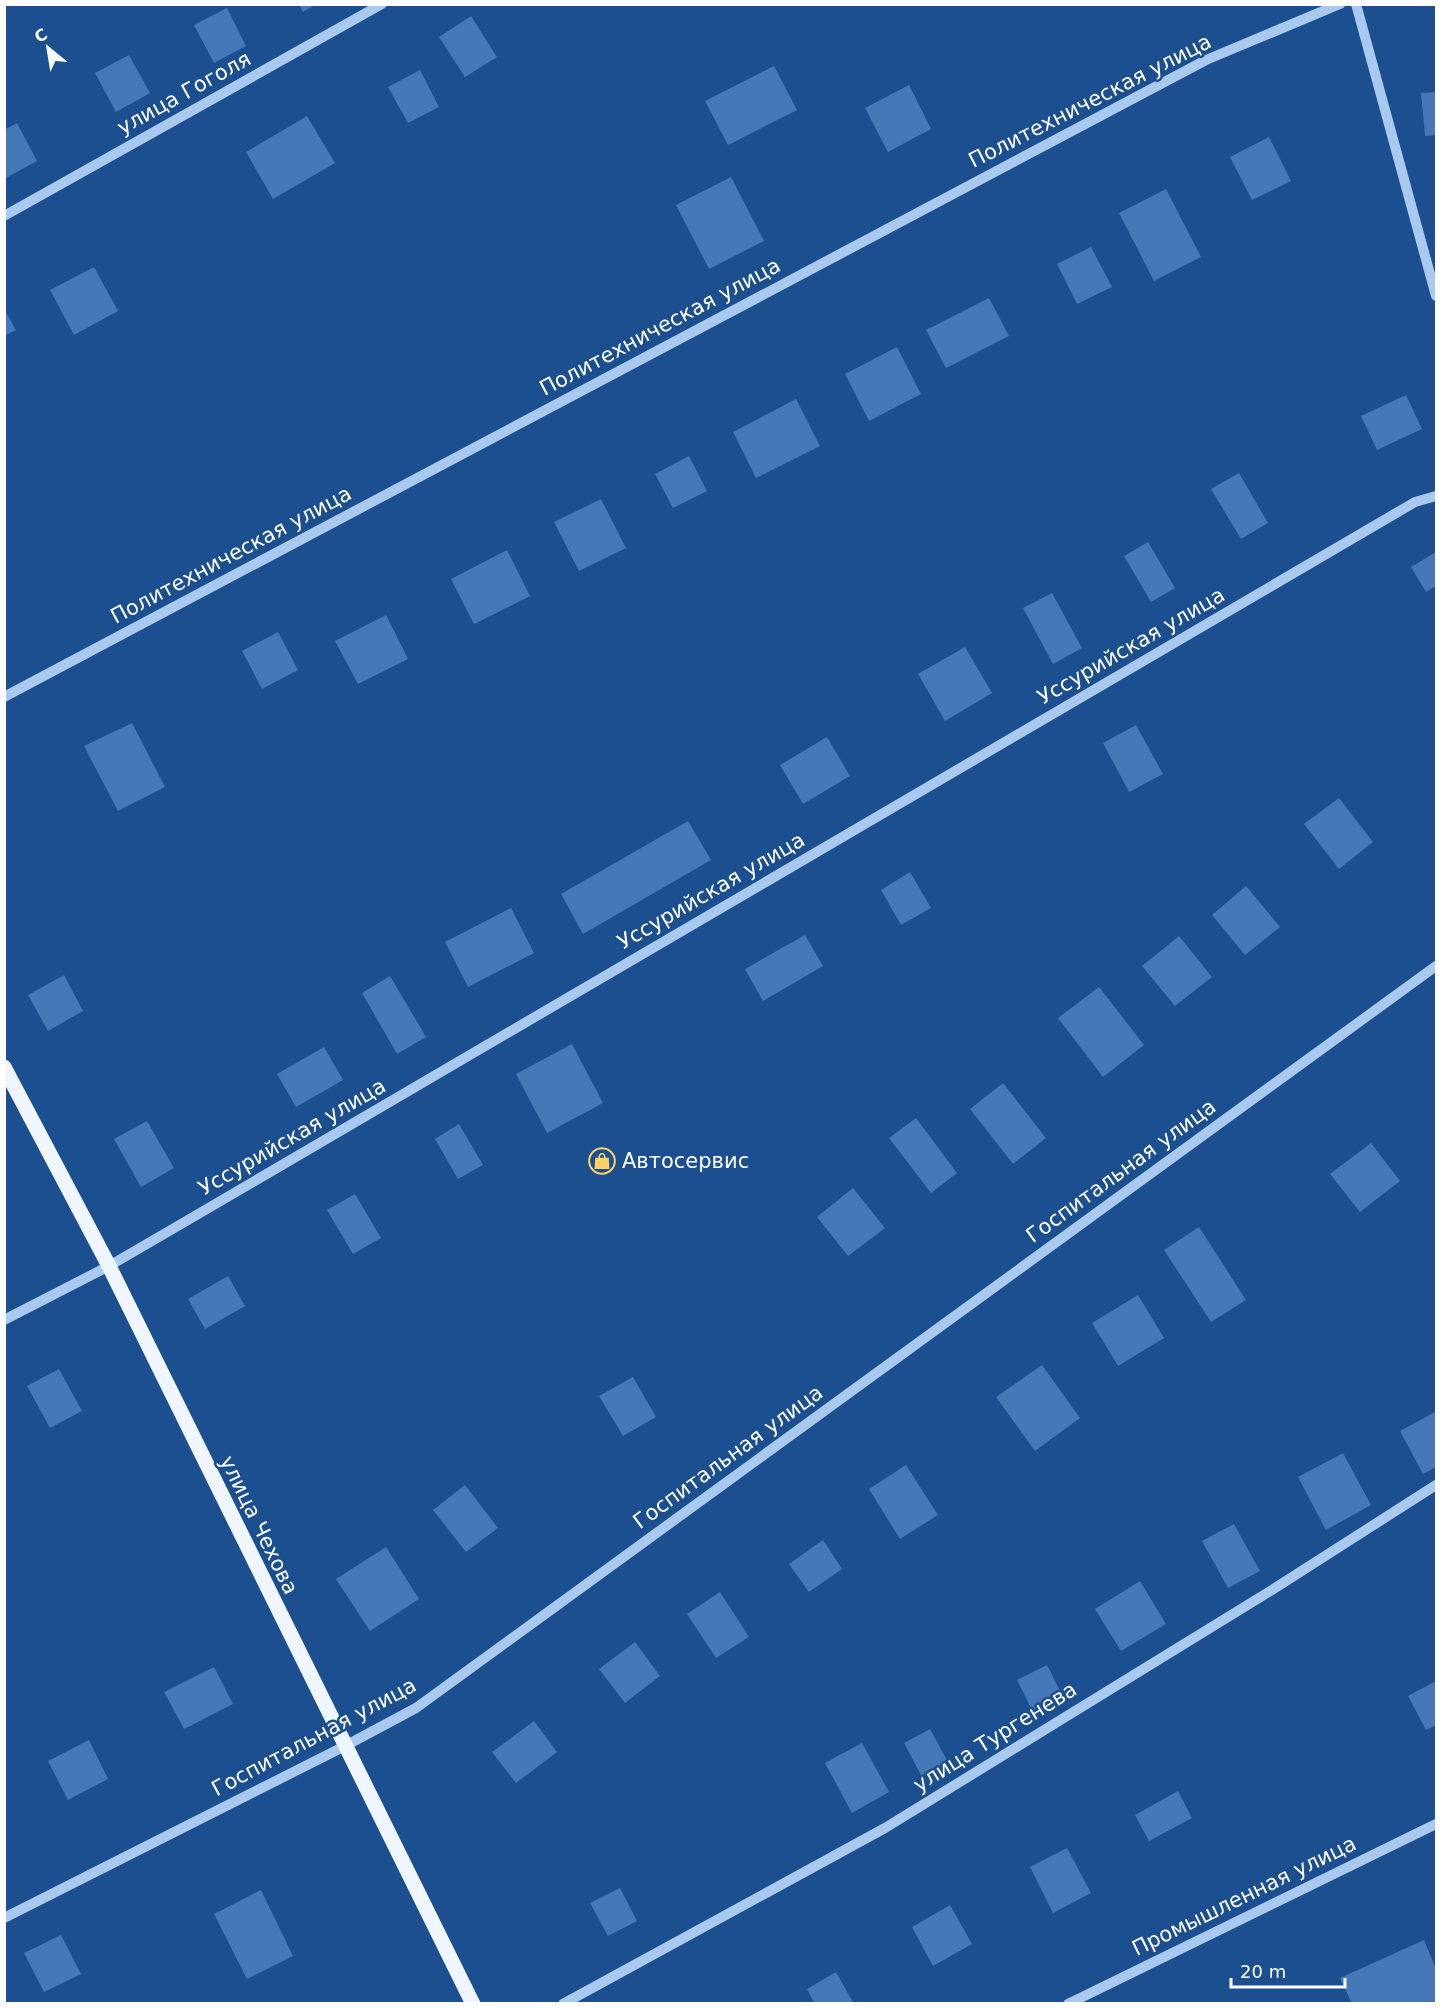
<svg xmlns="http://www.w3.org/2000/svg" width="1441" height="2008" font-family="'DejaVu Sans',sans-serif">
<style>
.building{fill:#4478b7}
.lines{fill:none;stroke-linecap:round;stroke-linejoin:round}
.minor{stroke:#a9c9ee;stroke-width:10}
.major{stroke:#f0f6ff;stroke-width:15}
.labels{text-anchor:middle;stroke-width:5;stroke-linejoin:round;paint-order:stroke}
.street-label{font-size:21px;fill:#fff;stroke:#1b4f8f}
.poi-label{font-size:21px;fill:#fff;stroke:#1b4f8f;text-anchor:start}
</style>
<rect width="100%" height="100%" fill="#1b4f8f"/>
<path class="building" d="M299,4H317L303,12Z
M227,8L246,46L214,63L194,25Z
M471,16L497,57L465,77L439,37Z
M129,55L150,93L116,112L95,73Z
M774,66L797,110L728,145L705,101Z
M420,70L439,107L408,123L388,87Z
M909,85L931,129L888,152L865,108Z
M1436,92V135L1425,136L1421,93Z
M307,116L335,163L273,199L246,152Z
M17,123L37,161L4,179V130Z
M1269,137L1291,181L1252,200L1230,157Z
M731,177L764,241L709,269L676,205Z
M1166,189L1201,257L1154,281L1119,213Z
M1091,247L1112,287L1077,304L1057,264Z
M94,267L118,311L74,335L50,290Z
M989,298L1009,336L946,368L926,330Z
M4,309L16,330L4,336Z
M897,347L921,394L869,421L845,374Z
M1406,395L1422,429L1377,450L1361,416Z
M796,399L820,446L756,478L733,432Z
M689,456L707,491L673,508L655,474Z
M1239,473L1268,523L1241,539L1211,489Z
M601,499L626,548L579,571L554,522Z
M1148,542L1175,588L1151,602L1124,556Z
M507,550L530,596L474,624L451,579Z
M1436,552V586L1426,592L1411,567Z
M1052,593L1082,648L1053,664L1023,608Z
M386,615L408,659L358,684L335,641Z
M278,632L298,670L262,689L242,651Z
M965,647L992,693L945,721L918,674Z
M132,723L165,787L118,811L84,746Z
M1136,725L1163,774L1129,792L1103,743Z
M827,737L850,776L803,804L780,765Z
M1339,798L1373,842L1339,869L1304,824Z
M688,821L711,860L583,934L561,894Z
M910,872L931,908L901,925L881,890Z
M1246,886L1280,927L1245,955L1212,915Z
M511,908L534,953L468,987L445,942Z
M805,935L823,966L763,1001L745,969Z
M1179,936L1212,977L1175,1006L1142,966Z
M64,975L83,1011L48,1031L28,995Z
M390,976L426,1037L397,1054L362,993Z
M1099,987L1144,1045L1103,1077L1058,1018Z
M572,1044L603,1103L547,1133L516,1074Z
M324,1047L343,1080L296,1107L277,1074Z
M1003,1083L1046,1138L1013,1164L970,1109Z
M916,1118L957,1173L931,1193L889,1138Z
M147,1121L174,1168L141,1187L114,1139Z
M459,1124L483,1165L458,1179L435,1139Z
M1371,1143L1400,1181L1360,1212L1330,1174Z
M853,1188L885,1228L848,1256L817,1217Z
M355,1194L381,1238L353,1254L327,1210Z
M1199,1227L1246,1300L1211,1322L1164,1250Z
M228,1276L245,1306L205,1329L188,1299Z
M1138,1295L1164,1338L1118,1366L1092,1323Z
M1042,1365L1080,1418L1035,1451L996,1397Z
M59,1369L82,1411L50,1428L27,1386Z
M633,1377L656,1417L623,1436L599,1396Z
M1435,1412L1436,1416V1467L1423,1474L1400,1431Z
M1343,1453L1371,1505L1326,1530L1298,1477Z
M906,1465L938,1515L900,1539L869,1489Z
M465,1485L498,1528L466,1552L433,1510Z
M1234,1524L1260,1571L1228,1588L1202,1541Z
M823,1540L842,1569L809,1592L789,1564Z
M386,1547L419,1599L370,1631L336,1579Z
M1140,1581L1166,1624L1121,1651L1095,1609Z
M720,1592L749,1637L716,1658L687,1614Z
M635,1642L660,1676L625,1703L599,1669Z
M1047,1665L1063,1697L1033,1712L1017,1680Z
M214,1667L233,1704L184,1729L164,1692Z
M1436,1681V1725L1426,1730L1408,1696Z
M534,1721L557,1752L516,1783L492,1752Z
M930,1729L948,1762L922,1777L904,1743Z
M89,1740L108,1779L68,1800L48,1761Z
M862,1743L889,1792L852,1813L825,1763Z
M1178,1791L1192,1818L1149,1841L1135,1815Z
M1067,1848L1091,1893L1053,1913L1030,1867Z
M620,1888L637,1921L608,1936L590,1903Z
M261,1890L293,1956L247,1979L214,1914Z
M950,1905L972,1944L933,1966L912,1927Z
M61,1935L81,1974L44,1992L24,1953Z
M1424,1940L1436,1969V2004H1352L1340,1978Z
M836,1972L854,2004H815L807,1989Z"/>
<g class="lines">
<path class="minor" d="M1356,4L1436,296
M4,216L382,4
M4,697L1206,60L1340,4
M4,1320L109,1266L176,1227L1415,502L1436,496
M4,1918L345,1746L416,1708L1436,966
M563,2004L885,1828L1272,1590L1436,1485
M1068,2004L1436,1824"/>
<path class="major" d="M4,1067L109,1266L473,2004"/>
</g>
<defs>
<g id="shop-ring" transform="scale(1.35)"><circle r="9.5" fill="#1b4f8f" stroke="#ffd166" stroke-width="1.5"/><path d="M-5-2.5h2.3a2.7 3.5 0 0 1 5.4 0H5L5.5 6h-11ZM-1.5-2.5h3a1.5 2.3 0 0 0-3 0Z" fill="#ffd166"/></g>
</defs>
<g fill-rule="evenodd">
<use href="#shop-ring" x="602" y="1161"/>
</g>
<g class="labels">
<g class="street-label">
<text transform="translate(184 93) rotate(-29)" y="7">улица Гоголя</text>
<text transform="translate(1090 101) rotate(-27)" y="7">Политехническая улица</text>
<text transform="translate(660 327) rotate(-28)" y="7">Политехническая улица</text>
<text transform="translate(231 555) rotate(-28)" y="7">Политехническая улица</text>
<text transform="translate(1131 646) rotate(-30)" y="7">Уссурийская улица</text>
<text transform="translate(711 891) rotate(-30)" y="7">Уссурийская улица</text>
<text transform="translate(292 1137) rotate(-30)" y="7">Уссурийская улица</text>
<text transform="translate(1121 1171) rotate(-36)" y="7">Госпитальная улица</text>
<text transform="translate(728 1457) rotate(-36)" y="7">Госпитальная улица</text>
<text transform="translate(259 1525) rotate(64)" y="7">улица Чехова</text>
<text transform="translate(314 1737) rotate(-28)" y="7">Госпитальная улица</text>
<text transform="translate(995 1737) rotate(-32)" y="7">улица Тургенева</text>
<text transform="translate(1244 1896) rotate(-26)" y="7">Промышленная улица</text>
</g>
<g class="poi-label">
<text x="622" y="1168">Автосервис</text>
</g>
</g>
<rect width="1441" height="2008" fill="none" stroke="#ffffff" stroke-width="12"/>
<g transform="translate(48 48) rotate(330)" stroke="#1b4f8f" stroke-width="4.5" paint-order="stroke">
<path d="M0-4.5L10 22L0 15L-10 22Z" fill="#ffffff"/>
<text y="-9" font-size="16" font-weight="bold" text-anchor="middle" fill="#ffffff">С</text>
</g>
<path d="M1231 1978v9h114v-9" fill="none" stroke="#ffffff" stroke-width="3"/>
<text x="1240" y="1978" font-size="18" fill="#ffffff" stroke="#1b4f8f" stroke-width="4.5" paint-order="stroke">20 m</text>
</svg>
